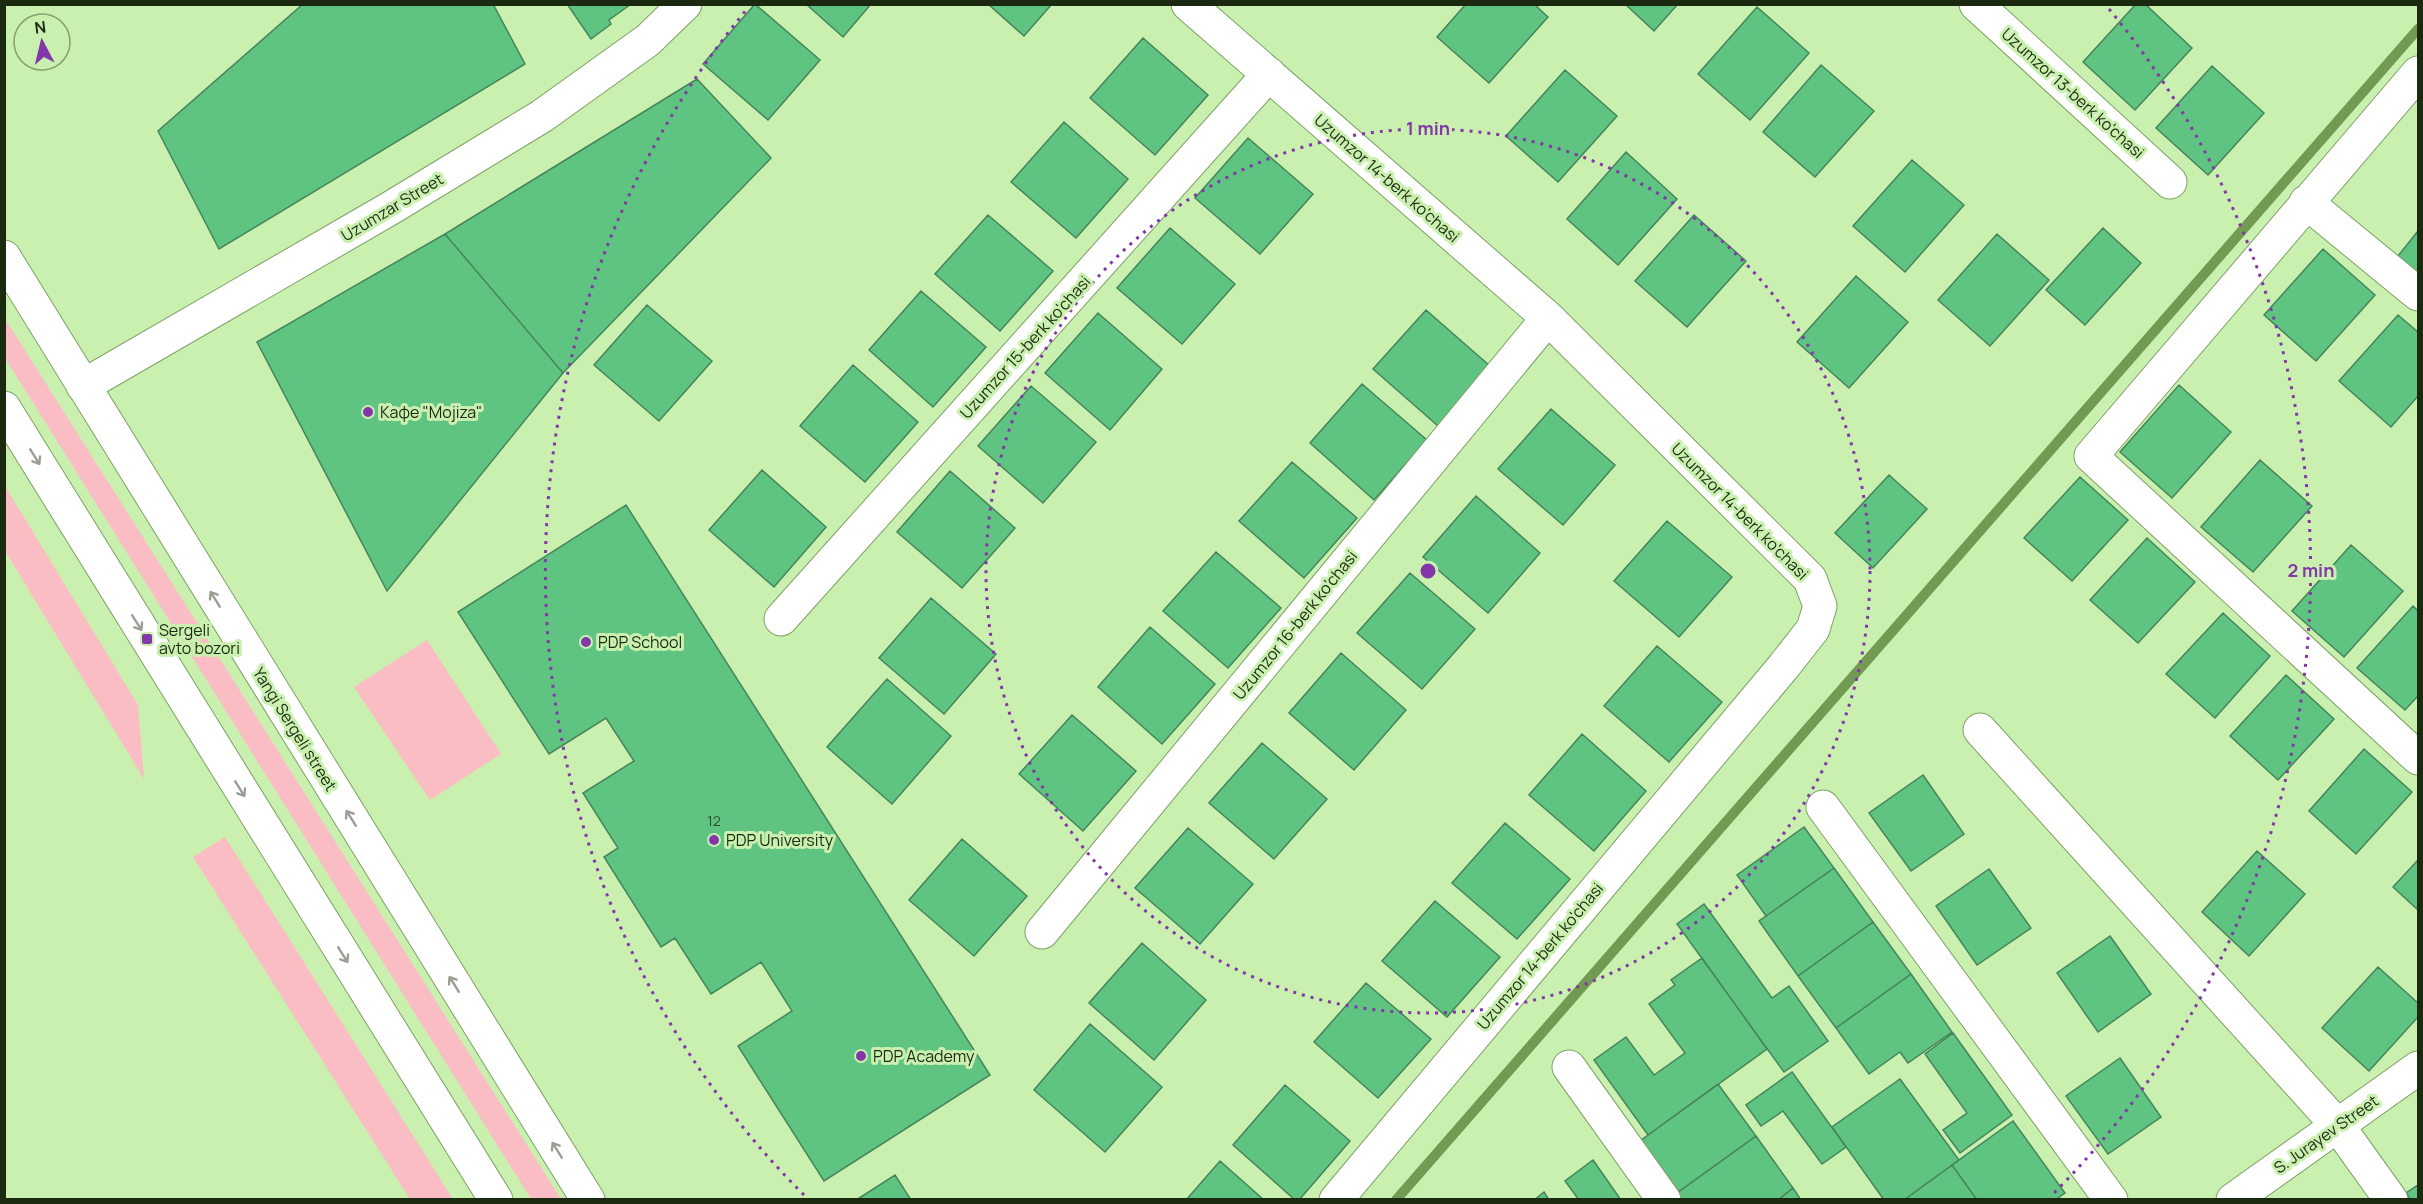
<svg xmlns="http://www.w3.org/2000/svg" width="2423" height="1204" font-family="Manrope,sans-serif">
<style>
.green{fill:#fabdc3}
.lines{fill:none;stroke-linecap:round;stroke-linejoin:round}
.stream{stroke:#729a52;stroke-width:10}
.building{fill:#5fc381;stroke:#45855a;stroke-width:1.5}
.minor-casing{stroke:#7ea164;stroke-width:35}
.major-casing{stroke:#7ea164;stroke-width:35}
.minor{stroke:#fff;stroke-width:33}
.major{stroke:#fff;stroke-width:33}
.oneway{stroke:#999f94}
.ring{fill:none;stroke:#8337a8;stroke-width:3;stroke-dasharray:3 6}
.poi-dot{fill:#8337a8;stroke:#caf0b0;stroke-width:2}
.labels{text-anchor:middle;stroke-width:6;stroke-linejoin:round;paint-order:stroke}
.number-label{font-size:14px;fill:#2d502d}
.street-label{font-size:16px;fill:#1c2911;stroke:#caf0b0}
.poi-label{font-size:16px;fill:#1c2911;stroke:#caf0b0;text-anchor:start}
.centre{fill:#8337a8;stroke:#caf0b0;stroke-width:3}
.ring-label{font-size:18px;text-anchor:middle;font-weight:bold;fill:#8337a8;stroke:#caf0b0;stroke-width:6;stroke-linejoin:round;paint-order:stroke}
</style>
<rect width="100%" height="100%" fill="#caf0b0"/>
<path class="green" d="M4,317L57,401L561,1199H531L5,358Z
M5,486L138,705L144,779L5,551Z
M427,640L501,754L430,800L354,687Z
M225,837L453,1199H410L193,857Z"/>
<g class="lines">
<path class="stream" d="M1396,1200L2418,29"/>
</g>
<path class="building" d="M303,4H493L525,64L219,249L158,131Z
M567,4H631L609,20L611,24L591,39Z
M755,4L820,60L768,120L703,64Z
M806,4H871L843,37Z
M988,4H1052L1024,36Z
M1466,4H1534L1548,17L1489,83L1437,37Z
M1625,4H1678L1654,31Z
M2136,4H2145L2192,48L2135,110L2083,62Z
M1757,7L1809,53L1750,120L1698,74Z
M1143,38L1208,95L1155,155L1090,98Z
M1821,65L1874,111L1815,177L1763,132Z
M2212,66L2264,113L2208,175L2156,128Z
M1565,70L1617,116L1558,182L1506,136Z
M697,79L771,158L563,373L445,234Z
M1064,122L1128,179L1076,238L1011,182Z
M1248,138L1313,194L1260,254L1195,198Z
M1626,152L1677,199L1618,265L1567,219Z
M1912,160L1964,205L1905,272L1853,226Z
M988,215L1053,271L1000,331L935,274Z
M1694,215L1746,261L1687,327L1635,281Z
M1170,228L1235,284L1182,344L1117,288Z
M2103,228L2141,263L2085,325L2046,290Z
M2418,231V273L2398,256Z
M445,234L563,373L387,591L257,342Z
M1997,234L2049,280L1990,346L1938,300Z
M2323,249L2375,295L2316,361L2264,315Z
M1856,276L1908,322L1849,388L1797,342Z
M921,291L986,347L933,407L869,350Z
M647,305L712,361L659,421L594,365Z
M1426,310L1490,366L1438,426L1373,369Z
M1098,313L1162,369L1110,430L1045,373Z
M2398,315L2418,332V396L2391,427L2339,381Z
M853,365L918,422L865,482L800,426Z
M1362,384L1427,440L1374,500L1310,443Z
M2179,385L2231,432L2172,498L2120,452Z
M1031,386L1096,442L1043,503L978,446Z
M1551,409L1615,465L1563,525L1498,469Z
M2260,460L2312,506L2253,572L2201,527Z
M1292,462L1357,518L1304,578L1239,521Z
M762,470L826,527L774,587L709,530Z
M950,471L1015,528L962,588L897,532Z
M1889,475L1927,509L1873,568L1835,533Z
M2080,477L2128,520L2072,581L2024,538Z
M1476,496L1540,553L1488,613L1423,557Z
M626,505L990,1075L824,1181L738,1046L792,1011L761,962L711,994L675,938L661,947L604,857L618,848L583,793L634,761L606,718L549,754L458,612Z
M1667,521L1732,577L1679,637L1614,581Z
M2147,538L2195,582L2138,643L2090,600Z
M2351,545L2403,591L2344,657L2292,611Z
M1216,552L1281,608L1228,668L1163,611Z
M1410,573L1475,629L1422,689L1357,633Z
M931,598L996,654L944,714L879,658Z
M2413,606L2418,611V696L2405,710L2357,668Z
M2223,613L2270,656L2215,718L2166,674Z
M1150,627L1215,684L1162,744L1098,687Z
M1657,646L1722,702L1669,762L1604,706Z
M1341,653L1406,710L1354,770L1289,713Z
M2286,675L2334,719L2278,780L2230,736Z
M887,679L951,736L892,804L827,747Z
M1072,715L1136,771L1083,831L1019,774Z
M1582,734L1646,791L1594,851L1529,795Z
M1262,743L1327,799L1274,859L1209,803Z
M2364,749L2412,792L2356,854L2309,811Z
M1923,775L1964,834L1911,871L1869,813Z
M1505,823L1570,879L1517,939L1452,883Z
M1804,827L1834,868L1766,916L1737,875Z
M1188,828L1253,884L1200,944L1135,888Z
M962,839L1027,896L974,956L909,900Z
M2257,851L2305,894L2249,956L2202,912Z
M2418,860V910L2393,887Z
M1834,868L1873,922L1798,976L1759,921Z
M1989,869L2031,928L1977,965L1936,906Z
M1435,901L1500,957L1447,1017L1382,961Z
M1704,904L1772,998L1789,986L1828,1041L1784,1072L1677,924Z
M1873,922L1911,974L1836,1028L1798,976Z
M2110,936L2151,994L2098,1032L2057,973Z
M1142,943L1206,1000L1154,1060L1089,1003Z
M1702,958L1767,1049L1648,1135L1594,1060L1626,1037L1654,1075L1685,1053L1649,1004L1675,985L1671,980Z
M2378,967L2418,1003V1017L2369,1071L2322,1028Z
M1911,974L1952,1032L1908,1063L1900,1052L1869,1074L1836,1028Z
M1366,983L1431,1039L1378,1098L1314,1042Z
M1090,1024L1162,1087L1105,1152L1034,1090Z
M1953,1033L2012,1115L1960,1153L1943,1130L1967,1113L1925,1054Z
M2120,1058L2161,1117L2108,1154L2066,1096Z
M1792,1072L1846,1147L1822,1164L1783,1111L1761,1126L1746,1105Z
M1900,1079L1959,1160L1904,1200H1884L1832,1127Z
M1718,1084L1756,1136L1677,1193L1640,1141Z
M1285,1085L1350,1141L1299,1200H1295L1233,1145Z
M2013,1121L2065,1193L2055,1200H1977L1952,1165Z
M1756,1136L1793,1188L1778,1200H1682L1677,1193Z
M1593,1160L1621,1200H1579L1565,1181Z
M1220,1161L1264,1200H1186Z
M1952,1165L1977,1200H1904Z
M895,1175L911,1200H856Z
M2418,1185V1200H2411L2406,1193Z
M1793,1188L1801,1200H1778Z
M1544,1192L1549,1200H1534Z"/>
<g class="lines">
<g class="minor-casing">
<path id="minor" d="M1188,4L1548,318L1810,579L1820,606L1813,629L1784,666L1336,1200
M1976,4L2170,182
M2418,73L2091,456L2418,758
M2306,202L2418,294
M83,386L389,209L542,116L648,40L685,4
M781,619L1269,74
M1980,730L2338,1126L2391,1200
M1823,807L2111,1200
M1042,932L1548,318
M1569,1067L1664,1200
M2233,1200L2418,1068"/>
</g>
<g class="major-casing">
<path id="major" d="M4,257L588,1200
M4,408L496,1200"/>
</g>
<use href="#minor" class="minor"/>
<use href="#major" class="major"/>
</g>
<defs><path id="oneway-shaft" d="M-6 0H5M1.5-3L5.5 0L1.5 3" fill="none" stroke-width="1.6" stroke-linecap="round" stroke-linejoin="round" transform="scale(1.5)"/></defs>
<g class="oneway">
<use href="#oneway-shaft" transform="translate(35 457) rotate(58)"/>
<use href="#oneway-shaft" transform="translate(215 599) rotate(-122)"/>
<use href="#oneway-shaft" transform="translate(137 623) rotate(58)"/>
<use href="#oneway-shaft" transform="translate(240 789) rotate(58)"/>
<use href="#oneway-shaft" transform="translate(351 818) rotate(-122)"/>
<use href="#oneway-shaft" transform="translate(343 955) rotate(58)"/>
<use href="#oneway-shaft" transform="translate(454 984) rotate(-122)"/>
<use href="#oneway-shaft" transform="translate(557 1150) rotate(-122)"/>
</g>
<g class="ring">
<circle cx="1428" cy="571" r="442"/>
<path d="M804 1195A883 883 0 0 1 747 9M2109 9A883 883 0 0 1 2052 1195"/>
</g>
<g class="poi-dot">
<circle cx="368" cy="412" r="6"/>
<rect x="141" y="633" width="12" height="12" rx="3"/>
<circle cx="586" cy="642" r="6"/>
<circle cx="714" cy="840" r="6"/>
<circle cx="861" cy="1056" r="6"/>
</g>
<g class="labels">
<g class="number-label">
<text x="714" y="826">12</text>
</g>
<g class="street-label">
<text transform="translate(2073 93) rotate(42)" y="6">Uzumzor 13-berk ko'chasi</text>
<text transform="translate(1387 178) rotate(41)" y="6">Uzumzor 14-berk ko'chasi</text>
<text transform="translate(392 207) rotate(-31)" y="6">Uzumzar Street</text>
<text transform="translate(1025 347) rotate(-48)" y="6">Uzumzor 15-berk ko'chasi</text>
<text transform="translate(1740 511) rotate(45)" y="6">Uzumzor 14-berk ko'chasi</text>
<text transform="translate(1295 625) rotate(-51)" y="6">Uzumzor 16-berk ko'chasi</text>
<text transform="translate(295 729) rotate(58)" y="6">Yangi Sergeli street</text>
<text transform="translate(1540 956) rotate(-50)" y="6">Uzumzor 14-berk ko'chasi</text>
<text transform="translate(2326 1134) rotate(-35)" y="6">S. Jurayev Street</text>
</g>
<g class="poi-label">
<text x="380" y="418">Кафе "Mojiza"</text>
<text x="159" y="636">Sergeli<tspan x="159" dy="18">avto bozori</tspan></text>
<text x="598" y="648">PDP School</text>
<text x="726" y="846">PDP University</text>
<text x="873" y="1062">PDP Academy</text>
</g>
</g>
<circle cx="1428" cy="571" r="9" class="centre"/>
<g class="ring-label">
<text x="1428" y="135">1 min</text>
<text x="2311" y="577">2 min</text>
</g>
<rect width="2423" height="1204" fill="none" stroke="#1c2911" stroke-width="12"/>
<g transform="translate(42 42) rotate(353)"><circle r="28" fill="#caf0b0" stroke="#84a070" stroke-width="1.5"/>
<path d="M0-4.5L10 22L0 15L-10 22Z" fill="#8337a8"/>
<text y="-9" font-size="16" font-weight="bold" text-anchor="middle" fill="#1c2911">N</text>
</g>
</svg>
